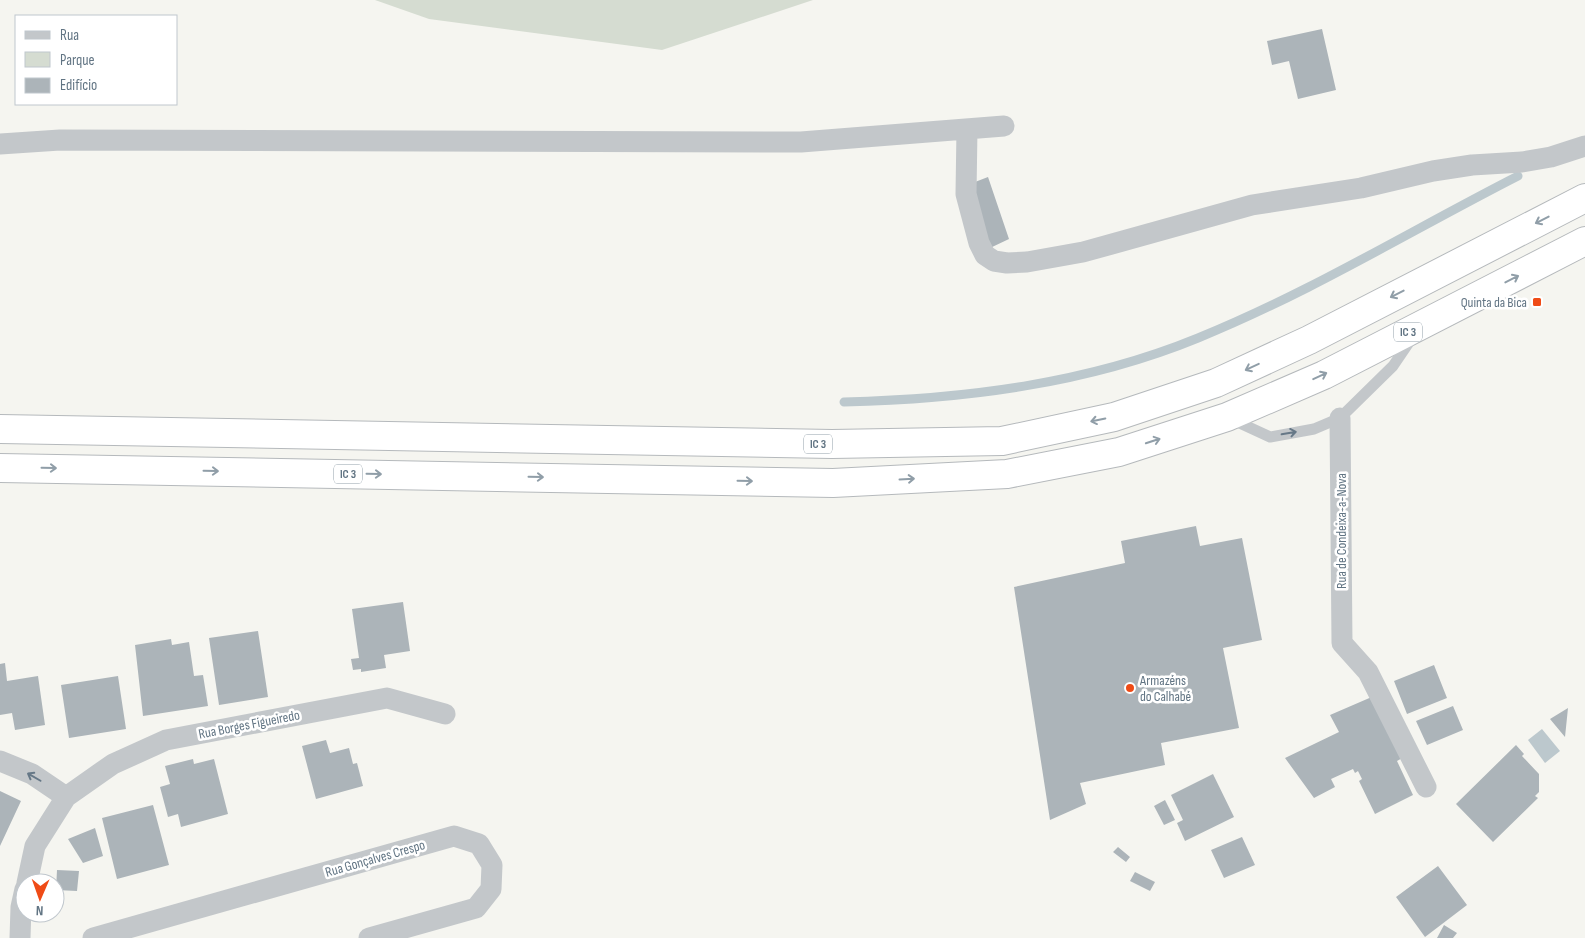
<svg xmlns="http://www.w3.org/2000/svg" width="1585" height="938" font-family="'Sofia Sans Condensed',sans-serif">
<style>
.green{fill:#d5dcd1}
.water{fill:#bcc8cd}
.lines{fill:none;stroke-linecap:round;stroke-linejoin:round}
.stream{stroke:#bcc8cd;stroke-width:9}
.building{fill:#acb4b9}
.trunk-casing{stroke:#b5b9bc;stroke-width:30}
.service{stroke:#c3c7ca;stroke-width:11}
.minor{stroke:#c3c7ca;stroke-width:21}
.trunk{stroke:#fff;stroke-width:28}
.oneway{stroke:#909ea8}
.oneway2{stroke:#667887}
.poi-dot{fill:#ef4b16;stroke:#fff;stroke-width:2}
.labels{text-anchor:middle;stroke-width:5;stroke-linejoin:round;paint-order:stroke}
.shield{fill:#fff;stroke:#909ea8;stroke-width:1}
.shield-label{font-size:12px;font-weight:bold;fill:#617483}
.poi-label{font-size:14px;fill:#617483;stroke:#fff;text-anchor:end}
.street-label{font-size:14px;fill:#617483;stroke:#fff}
</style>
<rect width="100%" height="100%" fill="#f5f5f0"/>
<path class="green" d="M375,0H813L662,50L429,19Z"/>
<path class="water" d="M1542,729L1560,751L1545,763L1528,740Z"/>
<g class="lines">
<path class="stream" d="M844,402C964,399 1086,384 1198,338C1309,293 1412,230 1518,176"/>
</g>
<path class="building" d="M1322,29L1336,90L1298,99L1289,61L1272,65L1267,41Z
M988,177L1009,239L990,248L970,191L975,182Z
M1196,526L1200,546L1242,538L1262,640L1223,648L1239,728L1161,743L1165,765L1080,783L1086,804L1050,820L1014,587L1125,563L1121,541Z
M403,602L410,651L384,655L386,668L361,672V669L353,670L351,659L359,658L352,609Z
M258,631L268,697L219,705L209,638Z
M171,639L172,645L189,642L194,676L203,675L208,706L143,716L135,645Z
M5,663L7,681L38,676L45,725L15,730L12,713L0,715V664Z
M1434,665L1447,698L1407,714L1394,681Z
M118,676L126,729L69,738L61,685Z
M1374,696L1404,757L1397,761L1413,795L1375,814L1359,781L1362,779L1358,771L1355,773L1353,769L1331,779L1335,787L1314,798L1285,758L1339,732L1330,715Z
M1453,706L1463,730L1427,745L1416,721Z
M1568,708L1565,737L1550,719Z
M326,740L330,753L349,748L353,764L357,763L363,786L316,799L302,746Z
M1516,745L1524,754L1522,756L1539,774V792L1535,796L1538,798L1493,842L1456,804Z
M193,759L194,764L214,759L228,814L181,827L178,814L168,817L160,787L170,784L165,766Z
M1213,774L1234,817L1185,841L1177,823L1183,820L1171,795Z
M0,791L21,801L0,846Z
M1165,800L1175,820L1164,825L1154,806Z
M153,805L169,865L117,879L102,818Z
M95,828L103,856L83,863L68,839Z
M1242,837L1255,865L1224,878L1211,850Z
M1118,847L1130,857L1126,862L1113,852Z
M1438,866L1467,905L1425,937L1396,897Z
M57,870L79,871L77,891L56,890Z
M1135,872L1155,882L1150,891L1130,881Z
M1444,925L1457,933L1453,938H1437Z"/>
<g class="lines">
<g class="trunk-casing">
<path id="trunk" d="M0,429L832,444L1002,441L1114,417L1216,383L1309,340L1585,198
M0,468L833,483L1007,474L1119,452L1227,417L1324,375L1585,241"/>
</g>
<path class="service" d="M1231,419L1270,437L1314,429L1340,418L1393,366L1412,338"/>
<path class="minor" d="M967,129L966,194L979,243L985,255L994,261L1007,263L1027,262L1083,252L1252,205L1361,188L1433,171L1472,165L1522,162L1551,157L1585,146
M0,144L60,140L801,142L1004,126
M1340,418L1342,643L1368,672L1426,787
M0,761L32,774L66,797
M27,883L35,846L66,797L113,764L166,740L387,698L445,714
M20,938L21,907L25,889
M93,938L454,836L479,844L492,865L491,889L476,908L369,938"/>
<use href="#trunk" class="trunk"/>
</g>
<defs><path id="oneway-shaft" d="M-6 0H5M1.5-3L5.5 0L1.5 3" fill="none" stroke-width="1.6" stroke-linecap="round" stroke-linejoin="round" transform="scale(1.25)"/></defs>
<g class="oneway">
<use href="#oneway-shaft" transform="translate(1542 220) rotate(153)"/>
<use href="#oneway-shaft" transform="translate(1512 279) rotate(-27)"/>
<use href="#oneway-shaft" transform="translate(1397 294) rotate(153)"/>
<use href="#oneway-shaft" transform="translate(1252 367) rotate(155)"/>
<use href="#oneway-shaft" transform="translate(1320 376) rotate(-25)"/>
<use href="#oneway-shaft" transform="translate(1098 420) rotate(168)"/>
<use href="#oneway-shaft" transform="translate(1153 441) rotate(-18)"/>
<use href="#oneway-shaft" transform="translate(49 468) rotate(1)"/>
<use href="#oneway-shaft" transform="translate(211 471) rotate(1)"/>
<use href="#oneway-shaft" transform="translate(374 474) rotate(1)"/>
<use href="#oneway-shaft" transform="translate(536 477) rotate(1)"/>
<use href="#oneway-shaft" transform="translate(907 479) rotate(-3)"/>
<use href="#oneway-shaft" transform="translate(745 481) rotate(1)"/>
</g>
<g class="oneway2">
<use href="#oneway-shaft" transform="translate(1289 433) rotate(-10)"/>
<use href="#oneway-shaft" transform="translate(34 777) rotate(-150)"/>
</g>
<g class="poi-dot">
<rect x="1532" y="297" width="10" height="10" rx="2.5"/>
<circle cx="1130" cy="688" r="5"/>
</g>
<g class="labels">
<g class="shield">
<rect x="1394" y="322.5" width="28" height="19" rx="4"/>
<rect x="804" y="434.5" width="28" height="19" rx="4"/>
<rect x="334" y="464.5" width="28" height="19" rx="4"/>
</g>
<g class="shield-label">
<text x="1408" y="336">IC 3</text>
<text x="818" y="448">IC 3</text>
<text x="348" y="478">IC 3</text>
</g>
<g class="poi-label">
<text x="1527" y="307">Quinta da Bica</text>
<text x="1140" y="685" text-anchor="start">Armazéns<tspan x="1140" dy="16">do Calhabé</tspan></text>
</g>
<g class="street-label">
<text transform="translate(1341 531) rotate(-90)" y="5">Rua de Condeixa-a-Nova</text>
<text transform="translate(249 724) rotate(-11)" y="5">Rua Borges Figueiredo</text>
<text transform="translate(375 858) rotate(-16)" y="5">Rua Gonçalves Crespo</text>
</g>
</g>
<rect x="15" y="15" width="162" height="90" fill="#ffffff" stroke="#c0c7cd"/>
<rect x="25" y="31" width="25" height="8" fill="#c3c7ca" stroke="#c0c7cd"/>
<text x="60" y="40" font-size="15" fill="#617483">Rua</text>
<rect x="25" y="52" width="25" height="15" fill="#d5dcd1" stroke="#c0c7cd"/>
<text x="60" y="65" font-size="15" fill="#617483">Parque</text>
<rect x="25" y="78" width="25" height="15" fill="#acb4b9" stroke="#c0c7cd"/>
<text x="60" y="90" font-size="15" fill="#617483">Edifício</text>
<g transform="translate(40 898) rotate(182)"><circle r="24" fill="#ffffff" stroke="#c0c7cd"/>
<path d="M0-4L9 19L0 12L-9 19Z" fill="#ef4b16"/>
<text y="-8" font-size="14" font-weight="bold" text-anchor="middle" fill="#617483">N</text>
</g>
</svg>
